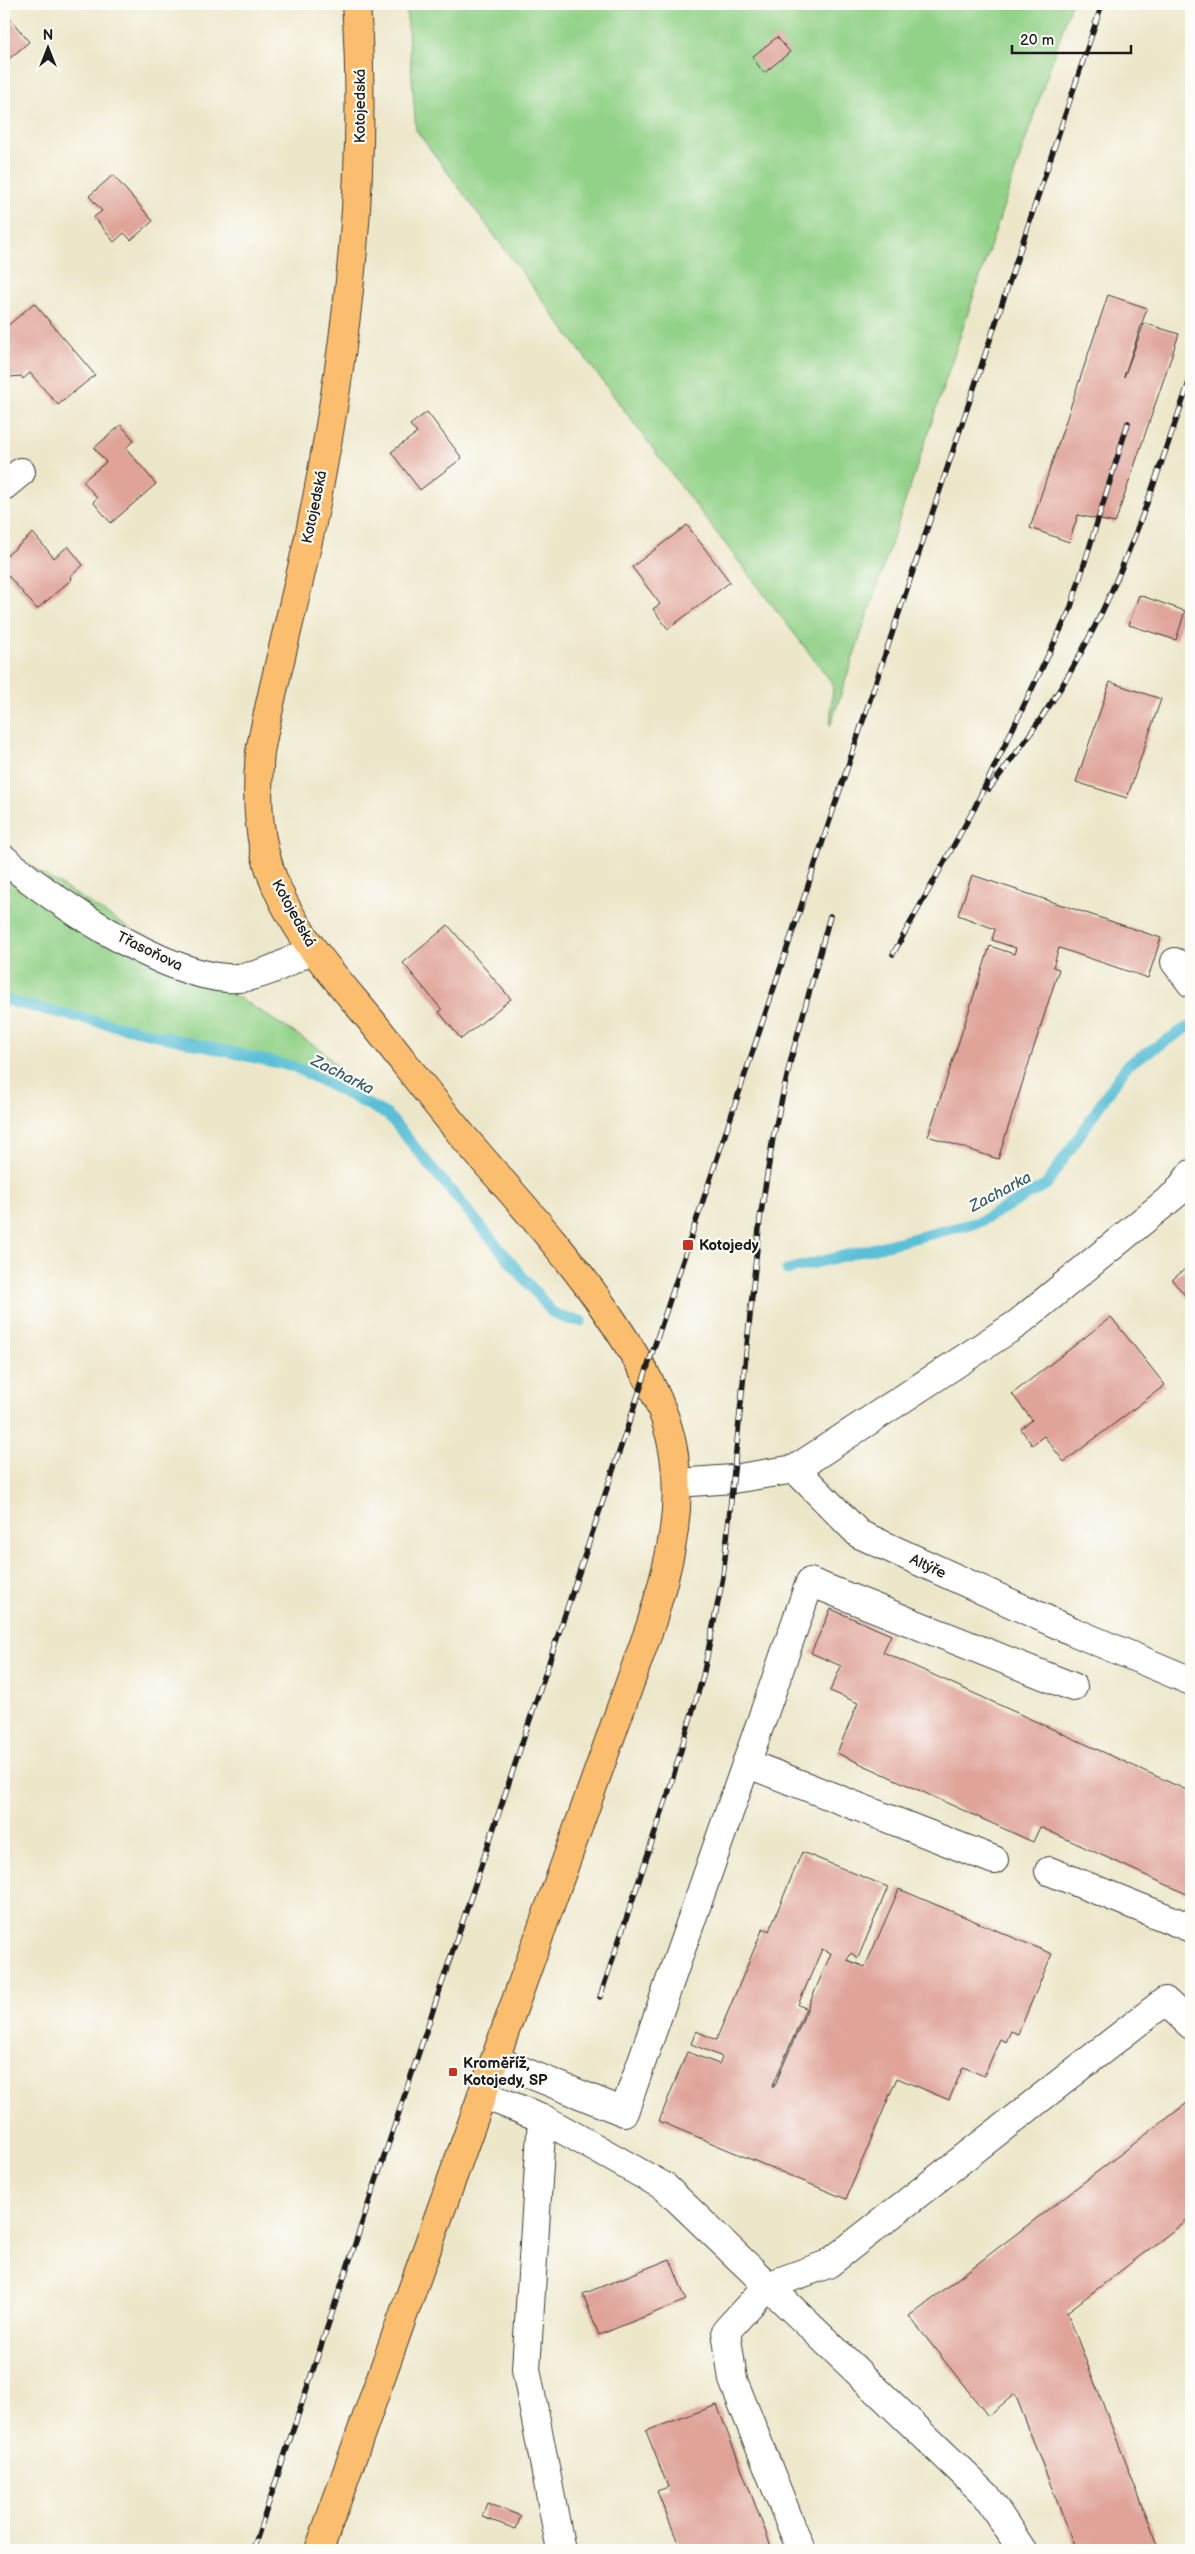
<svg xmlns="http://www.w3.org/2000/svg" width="1195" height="2554" font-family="'Balsamiq Sans',sans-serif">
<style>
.green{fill:#92d288;stroke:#577752}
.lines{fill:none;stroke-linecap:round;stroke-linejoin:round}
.stream{stroke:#5ac0d7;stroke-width:11}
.building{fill:#dfa398;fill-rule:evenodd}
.minor-casing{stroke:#3b3a36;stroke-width:30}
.major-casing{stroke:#3b3a36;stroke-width:30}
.minor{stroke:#fff;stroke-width:28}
.major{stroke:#fbbe6e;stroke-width:28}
.rail-casing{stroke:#1c1c1c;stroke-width:5.5}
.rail{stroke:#fdfcf7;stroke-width:4;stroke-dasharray:11;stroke-linecap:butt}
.poi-dot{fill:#c8321e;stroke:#fdfcf7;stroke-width:2}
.labels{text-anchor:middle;stroke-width:4.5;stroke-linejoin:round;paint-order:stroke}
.street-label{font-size:15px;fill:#1c1c1c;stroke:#fdfcf7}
.poi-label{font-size:15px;font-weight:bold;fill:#1c1c1c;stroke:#fdfcf7;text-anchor:start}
.water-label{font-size:16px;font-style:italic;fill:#355e67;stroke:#fdfcf7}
</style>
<rect width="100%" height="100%" fill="#fdfcf7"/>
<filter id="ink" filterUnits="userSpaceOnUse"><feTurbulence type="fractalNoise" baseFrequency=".02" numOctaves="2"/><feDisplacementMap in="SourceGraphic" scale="10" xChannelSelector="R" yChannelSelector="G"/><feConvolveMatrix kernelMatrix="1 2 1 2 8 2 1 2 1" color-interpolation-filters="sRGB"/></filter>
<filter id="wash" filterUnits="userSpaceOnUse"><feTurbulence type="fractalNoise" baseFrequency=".0096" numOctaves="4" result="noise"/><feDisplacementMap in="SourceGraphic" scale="20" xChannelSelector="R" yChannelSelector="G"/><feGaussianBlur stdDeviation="1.12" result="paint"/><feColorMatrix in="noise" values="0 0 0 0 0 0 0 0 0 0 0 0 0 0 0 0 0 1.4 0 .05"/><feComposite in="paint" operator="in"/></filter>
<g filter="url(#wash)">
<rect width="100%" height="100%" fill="#ede7ca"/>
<path class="green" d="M406,4H1071L830,727L833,684L679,484L416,130Z
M4,849L323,1051L374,1108L295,1067L4,1000Z"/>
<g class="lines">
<path class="stream" d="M4,1000L295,1067L388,1115L552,1312L568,1319L581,1321
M787,1270L979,1222L1046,1185L1127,1065L1188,1027"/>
</g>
<g id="blocks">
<path class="building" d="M4,11L29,42L9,59L4,54Z
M777,37L790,52L764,73L752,57Z
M1191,154V167L1187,165Z
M113,175L153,221L131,240L124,233L114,242L94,217L102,211L89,196Z
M1108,295L1147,308L1124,377L1144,323L1179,334L1115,523L1078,515L1069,542L1030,528Z
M34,303L95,375L58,405L30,373L23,379L21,376L10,377L4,369V329Z
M427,412L462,458L420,490L391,452L417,433L410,425Z
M121,425L134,440L126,448L156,484L111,523L93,502L97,498L83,481L106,462L94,448Z
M687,525L730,582L668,629L653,609L660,604L632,567Z
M33,533L54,558L68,546L83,565L70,577L72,579L37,609L4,571V558Z
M1139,595L1185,611L1176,640L1129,625Z
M1110,682L1161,699L1127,798L1076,782Z
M972,875L1161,938L1148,978L1059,948L1053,967L1059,969L998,1159L928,1136L990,946L1014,954L1016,948L992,940L995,929L958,915Z
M448,925L511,999L461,1039L439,1012L442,1010L403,963Z
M1191,1264V1302L1172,1280Z
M1111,1317L1165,1385L1064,1462L1044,1436L1032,1445L1021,1429L1032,1420L1012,1394Z
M831,1609L891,1635L883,1652L1191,1792V1896L1040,1827L1033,1842L837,1753L858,1703L830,1691L841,1666L811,1653Z
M802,1852L888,1887L858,1958L851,1953L847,1960L865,1967L899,1889L1052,1954L1018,2034L1011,2031L1006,2042L1000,2039L984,2076L963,2067L949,2100L897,2078L846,2199L659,2121L687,2052L719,2064L722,2058L720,2056L691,2044L696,2031L716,2040L763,1928L769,1931ZM822,1949L831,1953L774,2087H772L806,2008L798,2005Z
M1191,2100V2217L1067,2312L1160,2550H1076L1015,2394L988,2416L909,2316Z
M670,2259L686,2300L599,2335L583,2294Z
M717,2405L766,2533L772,2550H681L657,2491L668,2487L646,2431Z
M487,2503L521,2516L516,2529L482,2517Z"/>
</g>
</g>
<g filter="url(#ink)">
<use href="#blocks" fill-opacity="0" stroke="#3b3a36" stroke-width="1"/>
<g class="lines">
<g class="minor-casing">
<path id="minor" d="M4,486L21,472
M4,859C54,901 161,974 227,978C256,980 289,963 312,948
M1175,962L1191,983
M795,1469L1017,1324L1177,1193L1191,1174
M677,1483L733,1479L795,1469L859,1534L1072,1631L1191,1681
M746,1763L994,1860
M1049,1871L1191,1928
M495,2060L624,2112L810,1582L1073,1687
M482,2094L542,2118L665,2187L986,2495L1022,2550
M542,2118L526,2369L561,2550
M801,2550L733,2380L726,2331L767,2286L828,2264L1165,2001L1191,2025"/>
</g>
<g class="major-casing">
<path id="major" d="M319,2550L651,1624C668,1568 683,1514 674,1455C666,1402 637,1357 608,1314C566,1252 516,1198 467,1141C433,1101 402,1059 369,1018C335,977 297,936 276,886C257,842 256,798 260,752C276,668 300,586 316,503C348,339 368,171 356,4"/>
</g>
<use href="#minor" class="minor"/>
<use href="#major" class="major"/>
<g class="rail-casing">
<path id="rail" d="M989,789C1023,745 1056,700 1082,651C1129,565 1159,469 1191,377
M893,954L974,809L1070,610L1128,423
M600,1997L668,1794L703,1676L723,1577L760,1219L773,1138L791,1059L830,916
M253,2550L1102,4"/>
</g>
<use href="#rail" class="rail"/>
</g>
</g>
<g class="poi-dot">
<rect x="682" y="1239" width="12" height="12" rx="2.5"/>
<rect x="448" y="2067" width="10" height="10" rx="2.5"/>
</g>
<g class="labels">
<g class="street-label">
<text transform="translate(360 106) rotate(-90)" y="5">Kotojedská</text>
<text transform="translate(314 507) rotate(-78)" y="5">Kotojedská</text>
<text transform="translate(294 913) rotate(61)" y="5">Kotojedská</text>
<text transform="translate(150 951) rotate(26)" y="5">Třasoňova</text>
<text transform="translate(928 1566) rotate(25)" y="5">Altýře</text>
</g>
<g class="poi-label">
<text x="699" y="1250">Kotojedy</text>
<text x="463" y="2068">Kroměříž,<tspan x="463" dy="17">Kotojedy, SP</tspan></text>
</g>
<g class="water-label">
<text transform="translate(343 1074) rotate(27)" y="6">Zacharka</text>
<text transform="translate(1000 1191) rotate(-28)" y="6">Zacharka</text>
</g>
</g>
<rect width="1195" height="2554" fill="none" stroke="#fdfcf7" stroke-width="20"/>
<g transform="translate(48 48)" stroke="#fdfcf7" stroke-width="4" paint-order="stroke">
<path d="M0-4L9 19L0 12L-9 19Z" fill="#1c1c1c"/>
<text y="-8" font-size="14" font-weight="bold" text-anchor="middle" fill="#1c1c1c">N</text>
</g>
<path d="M1012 45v8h119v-8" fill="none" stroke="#1c1c1c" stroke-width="2.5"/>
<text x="1020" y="45" font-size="15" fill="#1c1c1c" stroke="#fdfcf7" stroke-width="4" paint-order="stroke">20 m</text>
</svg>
